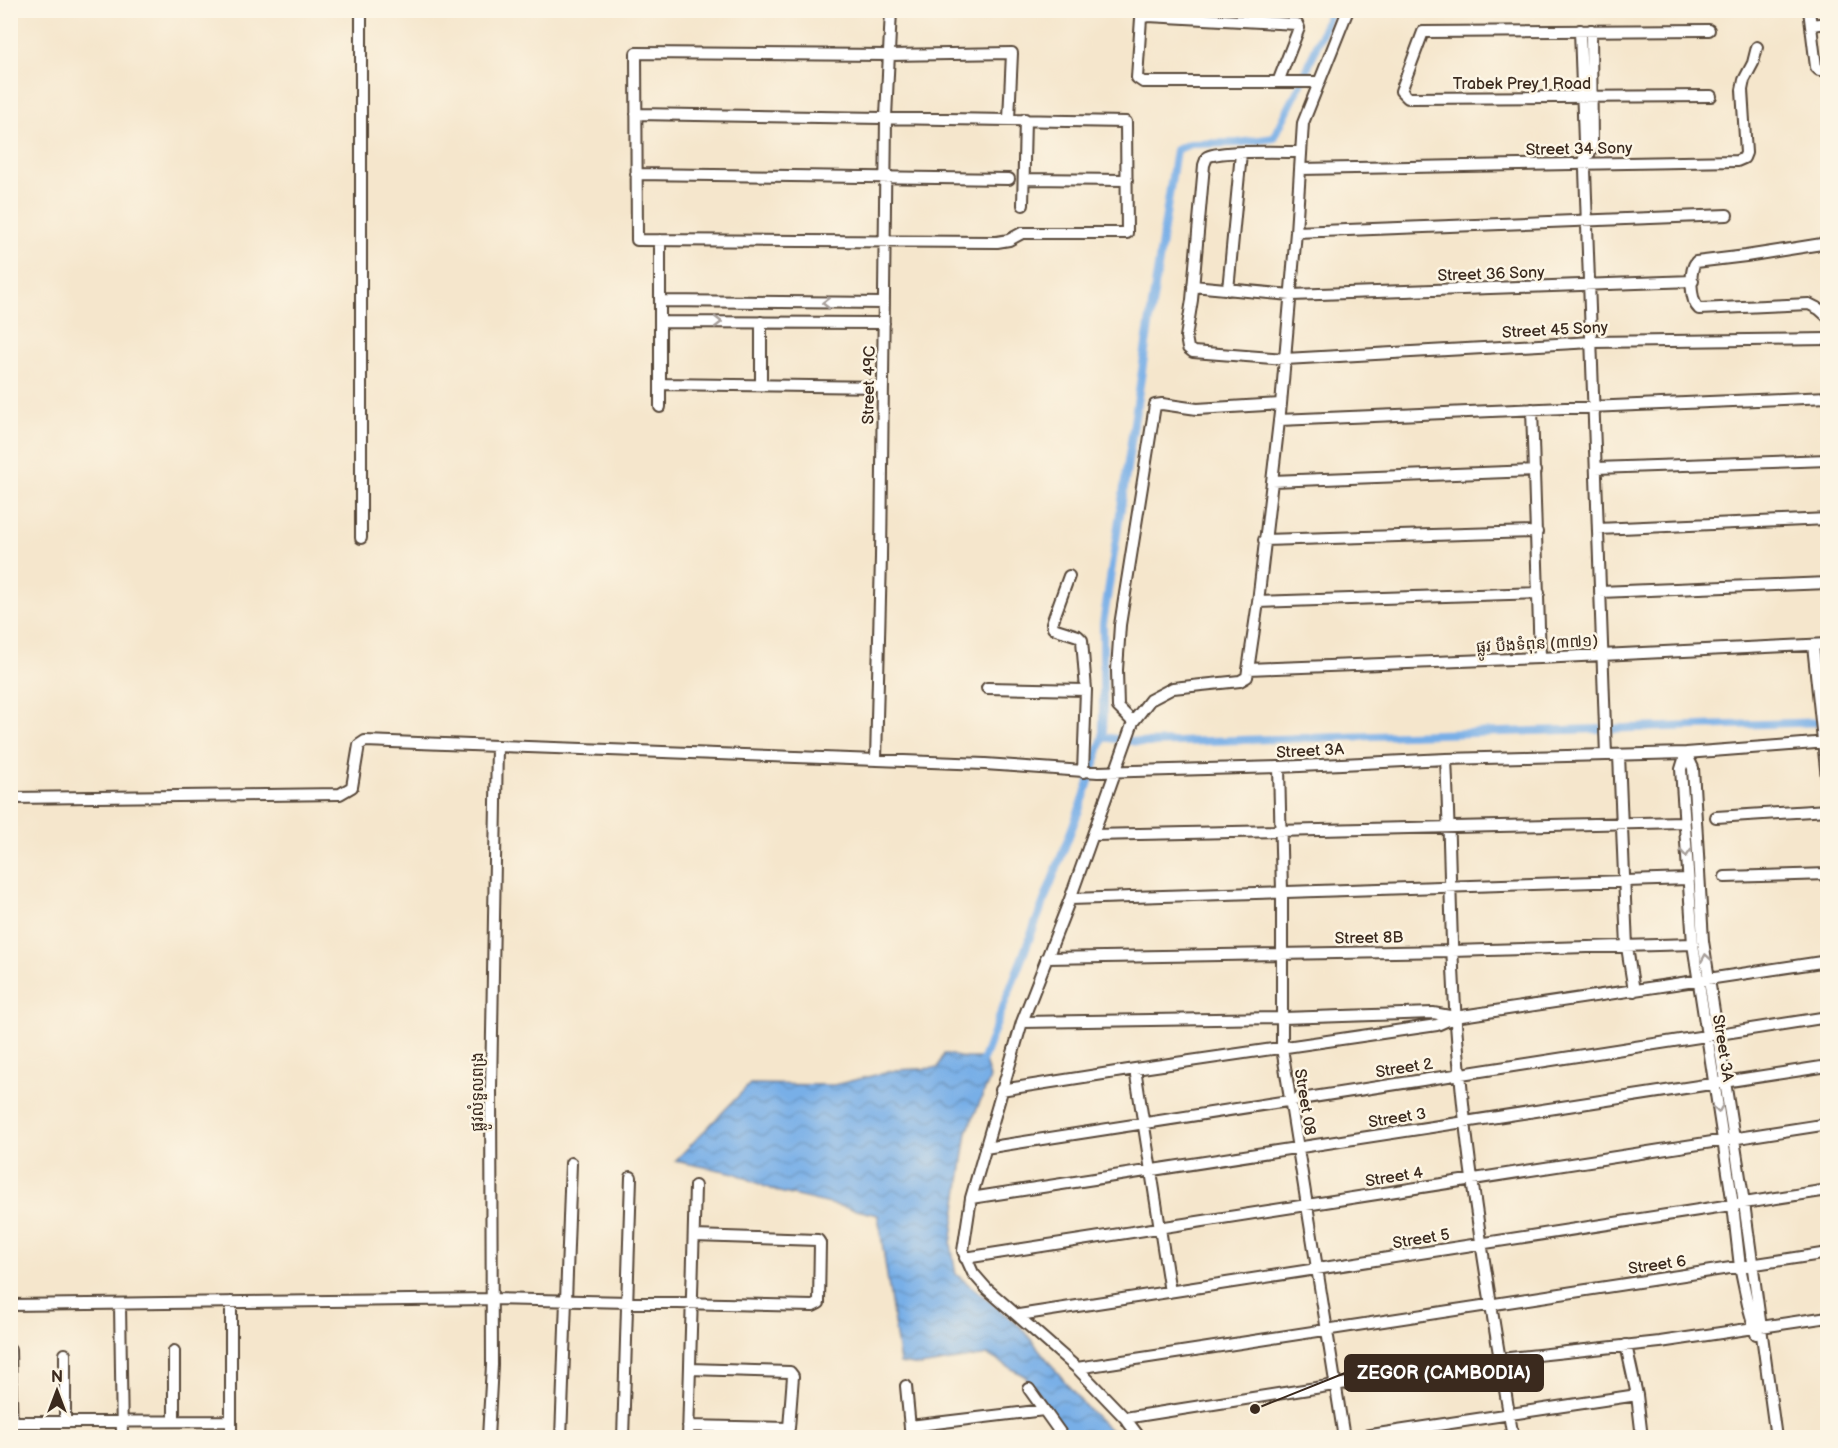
<svg xmlns="http://www.w3.org/2000/svg" width="1838" height="1448" font-family="'Balsamiq Sans','Noto Sans Khmer',sans-serif">
<style>
.water{fill:url(#water-waves);stroke:#5a6c82;stroke-width:1.5}
.lines{fill:none;stroke-linecap:round;stroke-linejoin:round}
.canal{stroke:#78afe7;stroke-width:8}
.minor-casing{stroke:#574638;stroke-width:14}
.minor{stroke:#fff;stroke-width:10}
.oneway{stroke:#a79f9a}
.labels{text-anchor:middle;stroke-width:5;stroke-linejoin:round;paint-order:stroke}
.street-label{font-size:16px;fill:#3b2a1e;stroke:#fcf5e5}
.leader{fill:none;stroke:#3b2a1e;stroke-width:2}
.callout-dot{fill:#3b2a1e;stroke:#fcf5e5;stroke-width:2}
.callout{fill:#3b2a1e;stroke:#3b2a1e;stroke-width:2}
.callout-label{font-size:18px;text-anchor:middle;font-weight:bold;fill:#fff}
</style>
<defs>
<pattern id="water-waves" width="16" height="10" patternUnits="userSpaceOnUse" patternTransform="scale(1.5)"><rect width="16" height="10" fill="#78afe7"/><path d="M0 5q4-4 8 0t8 0" fill="none" stroke="#648fbb"/></pattern>
</defs>
<rect width="100%" height="100%" fill="#fcf5e5"/>
<filter id="ink" filterUnits="userSpaceOnUse"><feTurbulence type="fractalNoise" baseFrequency=".0167" numOctaves="2"/><feDisplacementMap in="SourceGraphic" scale="12" xChannelSelector="R" yChannelSelector="G"/><feConvolveMatrix kernelMatrix="1 2 1 2 8 2 1 2 1" color-interpolation-filters="sRGB"/></filter>
<filter id="wash" filterUnits="userSpaceOnUse"><feTurbulence type="fractalNoise" baseFrequency=".008" numOctaves="4" result="noise"/><feDisplacementMap in="SourceGraphic" scale="24" xChannelSelector="R" yChannelSelector="G"/><feGaussianBlur stdDeviation="1.35" result="paint"/><feColorMatrix in="noise" values="0 0 0 0 0 0 0 0 0 0 0 0 0 0 0 0 0 1.4 0 .05"/><feComposite in="paint" operator="in"/></filter>
<g filter="url(#wash)">
<rect width="100%" height="100%" fill="#f5e6cc"/>
<path class="water" d="M944,1053L963,1058H984L990,1078L967,1132L951,1244L956,1274L1021,1327L1083,1404L1117,1437H1071L1026,1377L988,1355L920,1366L900,1363L878,1215L775,1191L735,1173L675,1161L750,1084L834,1085L896,1070L938,1068Z"/>
<g class="lines">
<path class="canal" d="M1103,737L1145,743L1828,722
M980,1067L1084,797L1103,737V624L1176,150L1190,144L1238,143L1274,138L1304,77L1331,10"/>
</g>
</g>
<g filter="url(#ink)">
<g class="lines">
<g class="minor-casing">
<path id="minor" d="M361,10V538
M1809,10L1816,67L1819,70H1828
M1811,25L1828,23
M1580,30L1606,755
M1709,30L1423,32L1401,91L1408,98L1711,96
M1278,82L1299,28L1297,24L1148,16L1141,18L1137,78L1143,82H1318
M636,114L1126,122L1127,233H1022L1009,240L997,242L637,240L636,53L889,55L1012,53L1009,119
M1300,152C1281,152 1221,150 1207,157L1204,165L1192,300L1186,337L1188,348L1193,352L1285,359L1592,342L1828,339
M1589,154L1592,147L1591,30
M1300,169L1737,161L1744,158L1746,153L1742,90L1744,80L1753,63L1757,47
M636,174L1009,179
M1024,179L1127,180
M1023,205L1025,119
M1296,232L1727,215
M660,240V407
M1828,243L1746,256L1696,262C1689,271 1690,301 1699,309L1809,304L1819,309L1828,317
M1193,286L1291,295L1693,281
M1228,290L1241,153
M660,301L884,303
M660,322L884,323
M761,322V385
M660,384L883,387
M1532,409L1540,658
M1279,420L1828,397
M1596,468L1828,460
M1272,481L1535,471
M1598,529L1828,519
M1264,540L1537,532
M1069,576L1052,623L1053,628L1078,636L1082,640L1086,690
M1600,592L1828,583
M1258,602L1539,593
M1813,645L1828,788
M1248,669L1540,658L1828,644
M987,688L1086,690L1083,772
M1133,722L1118,707L1117,670L1120,625L1155,405L1162,404L1197,409L1281,404
M1686,753L1693,768L1703,941L1744,1203L1776,1438
M1686,753L1681,769L1693,944L1733,1205L1740,1267L1748,1305L1756,1334
M1619,755L1627,947L1634,991
M1446,759C1451,864 1450,969 1460,1073C1471,1195 1493,1316 1513,1438
M876,760L881,557L886,117L891,10
M1279,767L1282,891V1048L1344,1438
M10,798L340,794L352,787L359,745L365,741L985,764L1098,772L1279,767L1446,759L1686,753L1828,742
M1716,817L1828,810
M1093,835L1684,822
M1725,877L1828,874
M1070,899L1688,879
M1046,958L1452,951L1693,944
M1022,1022L1283,1018L1433,1013L1455,1017
M1135,1069L1170,1292
M1001,1090L1135,1069L1437,1025L1455,1017L1828,961
M985,1148L1828,1017
M971,1198L1828,1066
M965,1258L1828,1124
M231,1302V1438
M120,1304L122,1438
M10,1305L491,1299L813,1306L819,1303L820,1243L818,1240L694,1236
M1019,1315L1828,1190
M1626,1345L1637,1395L1642,1438
M10,1350L12,1438
M174,1351V1421
M65,1354V1422
M1077,1368L1828,1253
M906,1386L911,1438
M1029,1389L1064,1438
M1125,1418L1500,1359L1660,1342L1828,1317
M12,1422L231,1421
M688,1426L789,1428L793,1376L790,1372L690,1369
M910,1426L1044,1410
M488,1438L492,1365L491,1089L497,746
M561,1438L571,1163
M623,1438L631,1177
M688,1438L695,1186
M1140,1438L1125,1418L1077,1368L987,1289L973,1273L963,1251L971,1198L1022,1022L1070,899L1133,722L1150,700L1173,688L1240,681L1247,677L1258,602L1281,404L1296,232L1303,123L1348,10
M1351,1438L1637,1395"/>
</g>
<use href="#minor" class="minor"/>
</g>
<defs><path id="oneway-chevron" d="M-2-3.5L2.5 0L-2 3.5" fill="none" stroke-width="1.6" stroke-linecap="round" stroke-linejoin="round" transform="scale(1.5)"/></defs>
<g class="oneway">
<use href="#oneway-chevron" transform="translate(826 303) rotate(-180)"/>
<use href="#oneway-chevron" transform="translate(718 322)"/>
<use href="#oneway-chevron" transform="translate(1686 853) rotate(86)"/>
<use href="#oneway-chevron" transform="translate(1706 958) rotate(-99)"/>
<use href="#oneway-chevron" transform="translate(1718 1109) rotate(81)"/>
</g>
</g>
<g class="labels">
<g class="street-label">
<text x="1522" y="89">Trabek Prey 1 Road</text>
<text transform="translate(1579 148) rotate(-1)" y="6">Street 34 Sony</text>
<text transform="translate(1491 273) rotate(-2)" y="6">Street 36 Sony</text>
<text transform="translate(1555 329) rotate(-3)" y="6">Street 45 Sony</text>
<text transform="translate(868 385) rotate(-89)" y="6">Street 49C</text>
<text transform="translate(1537 643) rotate(-3)" y="6">ផ្លូវ បឹងទំពុន (៣៧១)</text>
<text transform="translate(1310 750) rotate(-3)" y="6">Street 3A</text>
<text transform="translate(1369 937) rotate(-1)" y="6">Street 8B</text>
<text transform="translate(1724 1048) rotate(81)" y="6">Street 3A</text>
<text transform="translate(1404 1067) rotate(-9)" y="6">Street 2</text>
<text transform="translate(477 1092) rotate(-90)" y="6">ផ្លូវលំទួលពង្រ</text>
<text transform="translate(1306 1102) rotate(81)" y="6">Street 08</text>
<text transform="translate(1397 1117) rotate(-9)" y="6">Street 3</text>
<text transform="translate(1394 1176) rotate(-9)" y="6">Street 4</text>
<text transform="translate(1421 1238) rotate(-9)" y="6">Street 5</text>
<text transform="translate(1657 1264) rotate(-8)" y="6">Street 6</text>
</g>
</g>
<path class="leader" d="M1255 1409L1345 1373"/>
<circle class="callout-dot" cx="1255" cy="1409" r="6"/>
<rect class="callout" x="1345" y="1355" width="198" height="36" rx="6"/>
<g class="callout-label">
<text x="1444" y="1379">ZEGOR (CAMBODIA)</text>
</g>
<rect width="1838" height="1448" fill="none" stroke="#fcf5e5" stroke-width="36"/>
<g transform="translate(57 1391)" stroke="#fcf5e5" stroke-width="4.5" paint-order="stroke">
<path d="M0-4.5L10 22L0 15L-10 22Z" fill="#3b2a1e"/>
<text y="-9" font-size="16" font-weight="bold" text-anchor="middle" fill="#3b2a1e">N</text>
</g>
</svg>
